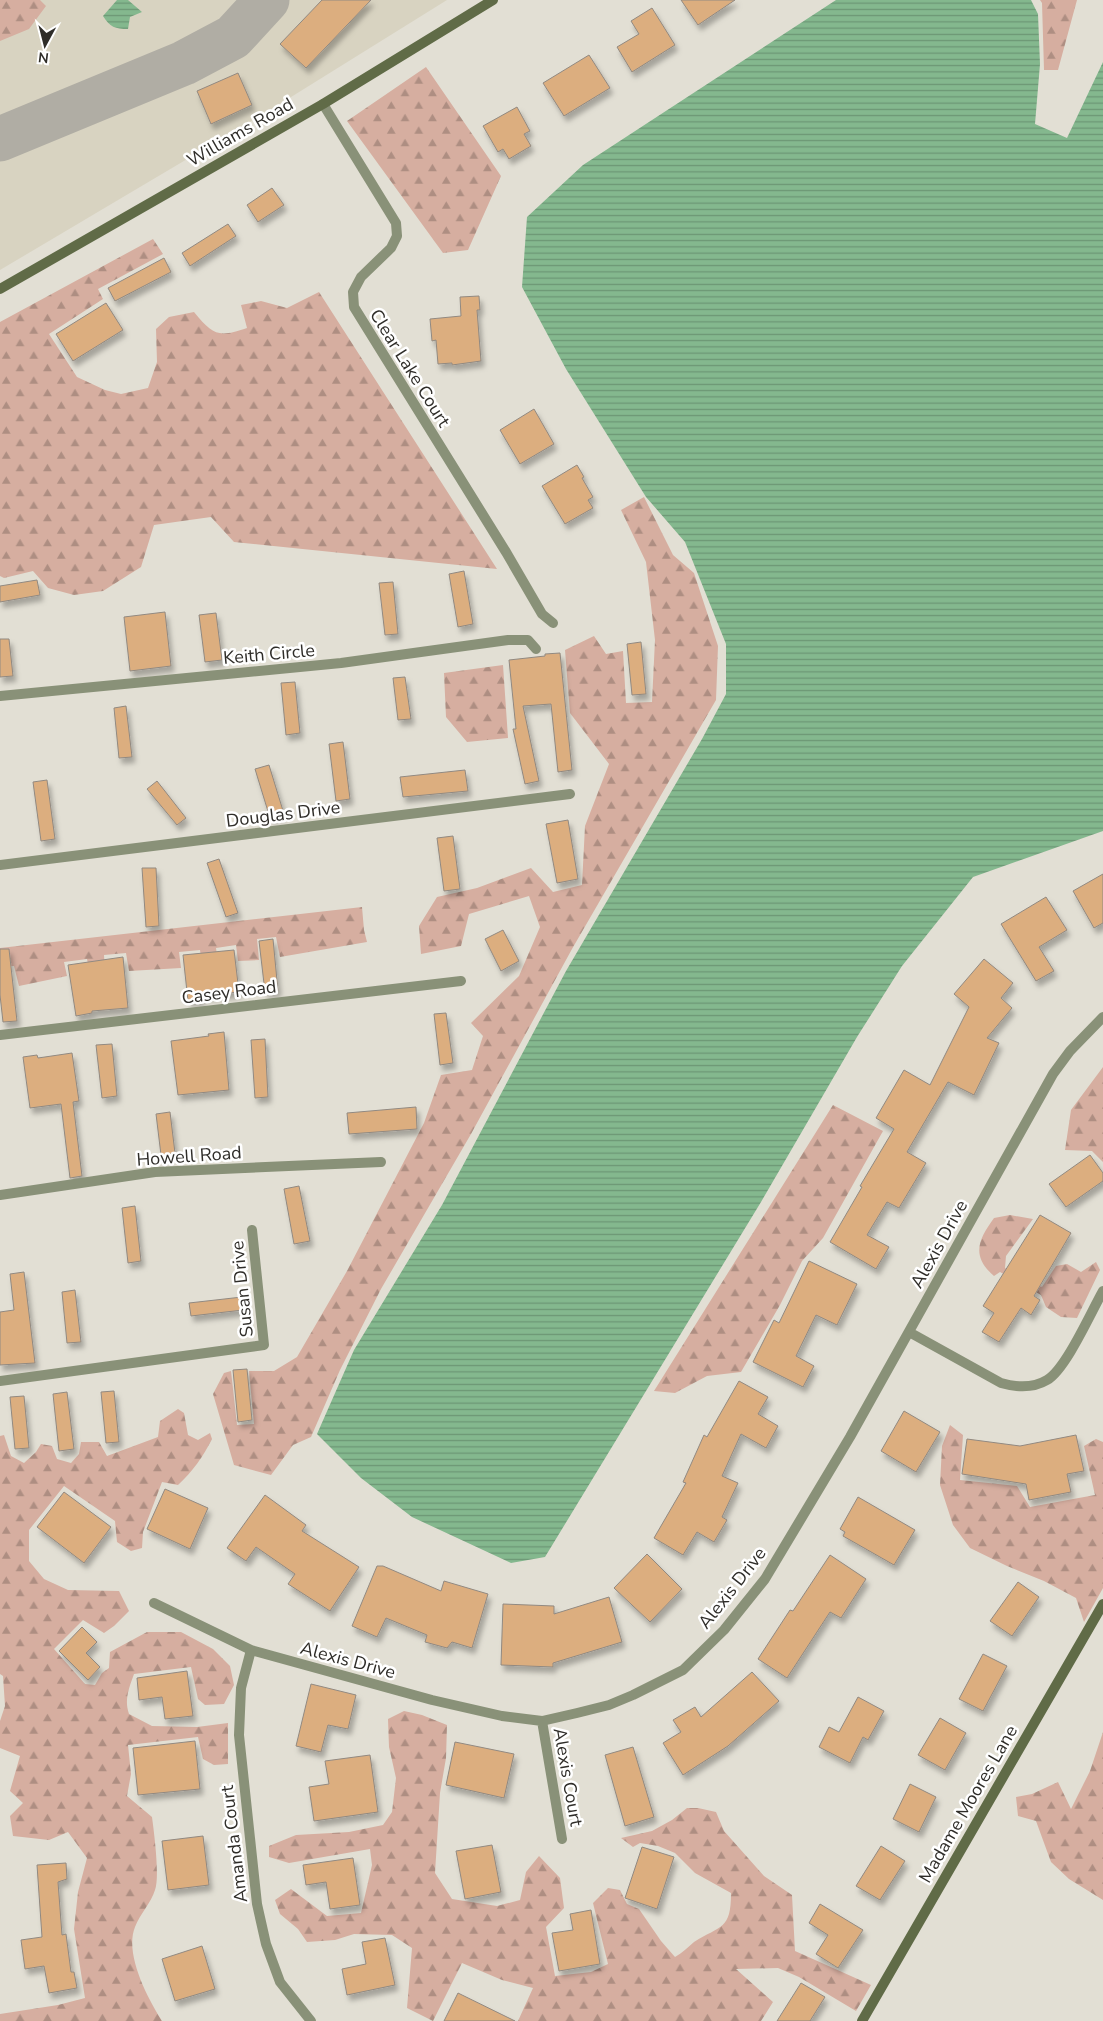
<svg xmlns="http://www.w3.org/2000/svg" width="1103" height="2021" font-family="'Nunito Sans',sans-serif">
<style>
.built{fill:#d8d3c1}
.forest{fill:url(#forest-firs)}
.water{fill:url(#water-rules)}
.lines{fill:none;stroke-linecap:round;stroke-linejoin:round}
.taxiway{stroke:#b0ada4;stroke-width:45}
.building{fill:#dcae7f;stroke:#918981;filter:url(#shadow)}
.street{stroke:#899178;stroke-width:10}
.secondary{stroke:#606b47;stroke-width:10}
.labels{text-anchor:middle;stroke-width:5;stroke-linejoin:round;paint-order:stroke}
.street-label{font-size:18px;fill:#2f2d29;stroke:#fff}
</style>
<defs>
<pattern id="forest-firs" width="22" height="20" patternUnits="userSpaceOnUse" patternTransform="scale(1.25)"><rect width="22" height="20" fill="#d6aea0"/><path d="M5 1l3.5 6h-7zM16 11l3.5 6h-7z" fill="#ae8e82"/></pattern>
<pattern id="water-rules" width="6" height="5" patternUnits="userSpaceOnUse" patternTransform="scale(1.25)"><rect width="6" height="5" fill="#84b88e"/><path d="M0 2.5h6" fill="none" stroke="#6c9674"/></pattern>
<filter id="shadow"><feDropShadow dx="3" dy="5.5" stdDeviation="2.5" flood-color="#0004"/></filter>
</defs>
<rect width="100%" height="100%" fill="#e2dfd4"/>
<path class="built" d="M0,0H447L275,107L0,270Z"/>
<path class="forest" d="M0,0H40L46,6L29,29L0,41Z
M1040,0H1077L1058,70H1044L1042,3Z
M426,67L501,176L468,250L443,253L347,121Z
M153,239L163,254L98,289L103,299L49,334L77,377L105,390L121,394L148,388L157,362L156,329L169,317L194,312C213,335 218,338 247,328L241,305L261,301L287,308L319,292L497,569L234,542L211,517L154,525L141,567L103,591L74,595L48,588L33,571L4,578L0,576V322Z
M644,497L673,555L694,573L718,646L716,700L572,949L471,1134L381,1289L340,1370L311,1437L293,1445L271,1475L234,1465L213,1394L224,1373L231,1371L237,1425L254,1424L249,1371H274L297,1357L347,1271L424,1123L441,1075L472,1070L483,1036L471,1023L519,976L540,927L529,896L469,914L461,946L421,954L419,926L437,897L477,888L531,868L553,892L582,885L585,826L609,764L570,713L565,650L594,636L606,654L623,651L626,703L652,702L655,640L646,562L621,510Z
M503,665L508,738L467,742L446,717L444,673Z
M362,907L364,930L367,942L280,957L276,937L257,939L259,960L238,961L236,945L216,948L218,962L202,964L200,950L179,952L181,968L129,971L126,953L104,955L105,972L90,974L87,959L64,962L67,976L19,986L14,966L0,967V948Z
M1103,1067V1162L1092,1151L1065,1150L1071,1110Z
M833,1105L883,1131L823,1238L802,1261L780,1305L741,1372L707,1376L675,1393L654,1391Z
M1010,1215L1033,1219L1006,1256L1005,1268L1042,1287L1056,1266L1067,1264L1081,1272L1096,1262L1100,1270L1077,1318L1061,1317L1046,1307L1041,1295L1000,1272L994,1276C971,1256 978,1240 994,1218Z
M178,1409L184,1413L188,1435L198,1440L210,1433L212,1439C203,1457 193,1471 178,1485L162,1482L143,1532L142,1548L131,1551L117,1542L115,1521L64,1486L29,1530V1561L44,1579L68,1590L119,1591L129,1611L114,1626L104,1633L83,1620L54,1649L85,1684L95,1685L102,1673L109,1668L110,1652L147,1632H181L213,1649L230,1666L234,1685L224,1704L205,1705L198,1699L191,1667L134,1674C129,1688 124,1700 129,1714L152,1726L197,1727L228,1723V1764L214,1765L203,1759L198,1737L128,1745L131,1774L127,1796L152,1817C154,1832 160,1876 155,1890C151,1903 140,1914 135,1927C124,1954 148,1999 162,2021H0V2014L58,2005L85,1998L74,1929L78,1892L87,1858L68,1832L49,1840L13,1836L10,1816L23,1803L10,1791L20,1756L0,1748V1721L5,1706L3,1676L0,1674V1436L4,1435L11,1456L24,1463L36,1452L41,1444L52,1446L57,1459L71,1463L79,1454L81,1442H99L107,1456L158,1437L160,1421Z
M950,1425L963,1435L960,1480L1017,1486L1030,1507L1095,1495L1084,1446L1096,1439L1103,1442V1588L1084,1622L1076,1598L1044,1581L1007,1566L970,1548L953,1525L940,1485L942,1446Z
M404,1711L422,1715L447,1725L446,1758L440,1793L435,1873L452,1899L497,1906L520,1900L526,1872L539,1856L560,1878L564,1908L546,1927L555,1976L591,1972L608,1964L593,1903L608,1888L620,1890L627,1904L639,1909L661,1941L675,1957C682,1953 688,1947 694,1942C721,1925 731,1930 731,1893L695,1873L675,1853L658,1846L640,1843L633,1847L621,1838L652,1831L672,1820L687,1808H698L716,1812L724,1831L764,1876L792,1895L795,1951L871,1985L856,2011L799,1977L778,1968L736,1969L773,2002L761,2021H518L533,1988L502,1980L462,1963L433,2021L407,2008L412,1948L392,1935L354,1934L335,1940L307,1942L298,1929L280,1914L275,1900L291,1889L327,1916L361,1913L372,1865L370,1849L289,1863L269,1857V1846L296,1835L349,1832L383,1825L392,1812L396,1778L389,1747L388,1719Z
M1103,1732V1900L1069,1879L1051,1862L1036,1821L1018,1816L1016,1797L1032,1794L1058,1782L1071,1809L1090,1771Z"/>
<path class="water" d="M117,0H128L142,12L130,17L128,29C115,29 110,27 103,16Z
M836,0H1031L1038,14L1040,64L1035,124L1067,138L1103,62V831L973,877L902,966L857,1037L761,1202L545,1557L511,1563L412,1517L361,1478L317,1434L354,1350L442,1205L566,971L702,739L726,694V644L685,542L646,497L566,369L522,287L527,217L583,165Z"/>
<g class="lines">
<path class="taxiway" d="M0,139L184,63L233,37L267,0"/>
</g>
<path class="building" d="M322,0H371L306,68L280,44Z
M681,0H735L698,25Z
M652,8L675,45L632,72L617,47L639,34L631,21Z
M589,55L610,88L564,116L543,83Z
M238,73L252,105L211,124L197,91Z
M517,107L530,131L524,134L531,146L509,159L503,149L498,152L483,126Z
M272,188L284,205L258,222L247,205Z
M228,224L236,236L190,266L182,253Z
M164,258L171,272L115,301L108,288Z
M479,296L480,310H477L481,361L452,365V363L438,364L436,340L432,341L430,319L461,316L460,297Z
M106,303L123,330L73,361L56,334Z
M534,409L554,444L520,464L500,430Z
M577,465L584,477L582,478L593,497L588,500L593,508L565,524L542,486Z
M464,571L473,624L458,627L449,574Z
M37,580L40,595L0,602V586Z
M393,582L398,634L385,635L379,583Z
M165,612L171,666L130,671L124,617Z
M216,613L222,660L205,662L199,615Z
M0,639H9L13,676L0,677Z
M641,642L646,694L632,695L627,644Z
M560,653L572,770L558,772L551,704L523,706L539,781L525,784L513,729H516L509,660L545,656V654Z
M405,677L411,719L398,720L393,678Z
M295,682L300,733L286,735L281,683Z
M126,706L132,757L119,758L114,708Z
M343,742L350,799L336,801L329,744Z
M269,765L284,814L270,818L255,769Z
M465,770L468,791L403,797L400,777Z
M47,780L55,839L41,841L33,782Z
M157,781L186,818L177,825L147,789Z
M568,820L578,879L557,883L546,824Z
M453,836L460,889L444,891L437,838Z
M219,859L238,913L226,917L207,863Z
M142,868H156L159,926L146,927Z
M1103,874V923L1094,928L1073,891Z
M1046,897L1067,930L1039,947L1054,971L1036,981L1001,924Z
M503,930L519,961L501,971L485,939Z
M273,939L278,991L265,992L259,941Z
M0,949H9L17,1021L3,1022L0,995Z
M234,950L239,992L201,996L202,1000L188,1001L183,955Z
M123,957L128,1008L92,1011V1013L76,1016L68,965Z
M984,959L1013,983L1001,998L1012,1008L987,1038L999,1043L974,1095L948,1082L907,1152L926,1163L899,1208L887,1202L867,1235L889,1247L876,1269L830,1242L862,1187L860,1186L894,1129L876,1118L904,1070L930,1085L969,1007L954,994Z
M446,1013L453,1063L440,1065L434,1014Z
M224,1032L229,1090L178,1095L171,1041L209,1036L208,1034Z
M265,1039L268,1097L255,1098L251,1040Z
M112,1044L117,1096L102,1098L96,1045Z
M72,1053L79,1101L73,1102L82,1176L70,1178L61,1104L30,1108L23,1057L37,1055L38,1058Z
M416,1107L417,1129L349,1134L347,1113Z
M170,1112L175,1153L161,1155L156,1114Z
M1090,1155L1103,1173V1181L1066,1207L1049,1184Z
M299,1186L310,1241L294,1244L284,1189Z
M135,1206L141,1261L128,1263L122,1208Z
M1040,1215L1071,1233L1034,1296L1040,1300L1031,1315L1021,1308L999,1342L982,1332L994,1313L983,1306Z
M809,1261L857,1284L837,1325L816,1315L796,1356L814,1366L803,1387L753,1362L774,1320L779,1323Z
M24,1272L35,1363L0,1365V1312L14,1310L10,1274Z
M75,1290L81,1342L67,1343L62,1292Z
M242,1297L243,1310L191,1316L189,1303Z
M247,1369L252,1420L238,1422L233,1370Z
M739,1381L768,1397L758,1414L778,1426L766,1448L741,1434L722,1476L738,1483L722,1517L727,1520L714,1542L697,1532L683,1555L654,1538L686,1483L683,1482L704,1435L707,1437Z
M114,1391L119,1442L106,1443L101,1392Z
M67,1392L74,1449L59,1451L53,1394Z
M24,1396L29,1448L15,1449L10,1397Z
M904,1411L940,1432L916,1472L881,1451Z
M1076,1435L1084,1471L1067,1474L1071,1492L1029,1500L1026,1484L962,1474L967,1439L1020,1446Z
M165,1489L208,1508L190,1549L147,1529Z
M64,1492L111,1527L84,1563L37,1527Z
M265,1495L306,1525L302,1531L359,1567L330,1611L288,1584L295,1574L256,1547L246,1561L227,1548Z
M858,1497L915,1530L894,1565L843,1536L845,1532L840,1529Z
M647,1554L682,1589L650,1622L614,1588Z
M830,1555L866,1579L841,1618L830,1612L787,1678L758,1659L790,1610L793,1611Z
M377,1566H383L441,1591L444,1581L488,1594L472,1648L452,1642L447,1648L425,1642L427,1635L386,1618L377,1637L352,1626Z
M1018,1582L1039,1597L1012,1636L990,1621Z
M609,1597L622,1642L553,1663V1667L501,1665L503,1604L554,1606V1614Z
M82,1627L97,1642L86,1653L100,1667L88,1680L59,1651Z
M983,1654L1007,1666L983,1711L959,1699Z
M187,1671L193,1716L165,1719L162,1697L139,1700L137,1678Z
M752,1672L779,1701L728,1746L683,1775L663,1743L681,1732L673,1720L695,1707L701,1717Z
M311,1684L356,1695L348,1729L328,1725L321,1752L296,1746Z
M858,1697L884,1711L868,1740L863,1737L850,1763L819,1747L829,1727L839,1732Z
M940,1718L966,1733L945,1770L918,1755Z
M195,1741L200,1789L138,1795L133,1748Z
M455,1742L514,1754L504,1798L446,1785Z
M633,1747L654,1817L625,1826L605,1755Z
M370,1755L378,1812L314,1821L309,1787L329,1784L325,1761Z
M910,1784L936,1797L919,1832L893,1819Z
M203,1836L209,1885L168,1890L162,1841Z
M492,1845L501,1892L465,1899L456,1851Z
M881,1846L905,1861L880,1900L856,1886Z
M642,1847L674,1857L657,1909L625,1898Z
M353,1858L360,1905L330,1909L326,1882L306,1885L303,1865Z
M66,1863L67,1879L58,1882L62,1935L66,1934L71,1972H74L77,1988L49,1993L44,1966L25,1969L21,1940L42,1937L37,1865Z
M820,1904L863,1930L838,1968L816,1954L828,1935L809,1923Z
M591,1910L600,1964L559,1971L552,1933L573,1930L570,1914Z
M385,1938L395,1985L347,1995L342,1969L366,1964L362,1942Z
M202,1946L215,1989L175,2001L162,1959Z
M801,1983L825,1997L810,2021H777Z
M458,1993L515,2021H444Z"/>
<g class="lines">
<path class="street" d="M323,104L396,223L397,236L391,248L361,277L353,292L354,307L506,552L542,614L553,623
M0,696L341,663L508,640H528L536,649
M0,865L570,794
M0,1035L461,981
M0,1195L155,1172L381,1162
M909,1332L1001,1383C1015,1387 1032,1389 1047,1380C1066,1369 1091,1312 1103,1291
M0,1381L264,1345L252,1230
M154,1603L251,1650L432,1700L502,1716L542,1721L577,1713L609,1705L633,1695L683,1670L724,1630L765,1579L850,1437L1053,1074L1070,1051L1103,1017
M251,1650L241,1688L239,1735L257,1904L266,1944L280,1982L311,2021
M542,1721L562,1839"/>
<path class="secondary" d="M0,289L323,104L493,0
M862,2021L1103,1604"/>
</g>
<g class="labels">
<g class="street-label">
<text transform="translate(240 132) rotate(-30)" y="6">Williams Road</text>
<text transform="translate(410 368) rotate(58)" y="6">Clear Lake Court</text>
<text transform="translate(269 654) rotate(-5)" y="6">Keith Circle</text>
<text transform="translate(283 814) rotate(-7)" y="6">Douglas Drive</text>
<text transform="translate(229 992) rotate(-7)" y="6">Casey Road</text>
<text transform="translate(189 1156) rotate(-4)" y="6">Howell Road</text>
<text transform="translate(939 1244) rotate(-61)" y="6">Alexis Drive</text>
<text transform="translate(242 1289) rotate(-96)" y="6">Susan Drive</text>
<text transform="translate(732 1588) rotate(-52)" y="6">Alexis Drive</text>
<text transform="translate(348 1660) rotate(15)" y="6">Alexis Drive</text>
<text transform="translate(568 1777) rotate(80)" y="6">Alexis Court</text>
<text transform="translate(968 1804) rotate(-60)" y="6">Madame Moores Lane</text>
<text transform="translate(234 1844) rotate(-97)" y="6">Amanda Court</text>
</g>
</g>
<g transform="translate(45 45) rotate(187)" stroke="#ffffff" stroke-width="4" paint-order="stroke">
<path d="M0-4L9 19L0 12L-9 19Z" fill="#2f2d29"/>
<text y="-8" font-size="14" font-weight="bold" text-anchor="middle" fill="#2f2d29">N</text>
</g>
</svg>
